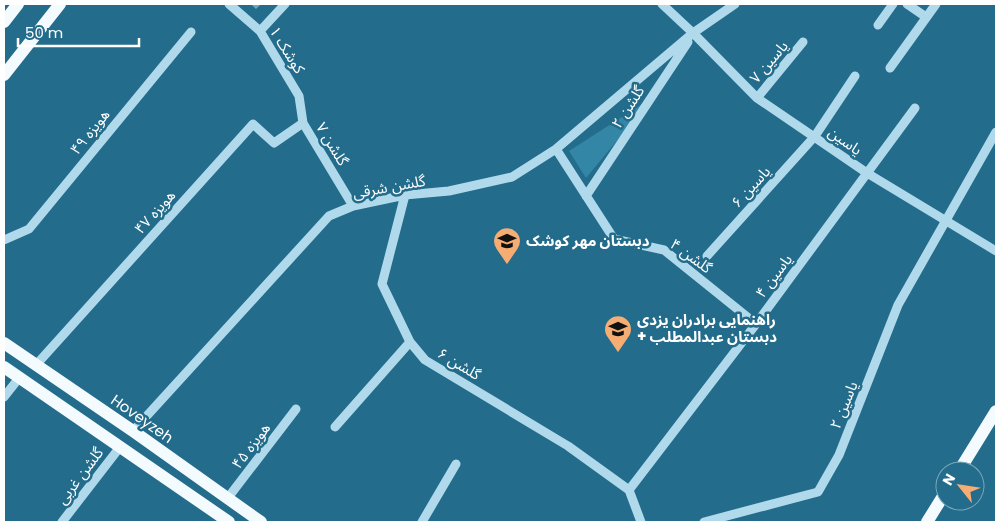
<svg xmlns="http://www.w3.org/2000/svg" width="1000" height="526" font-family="Poppins,'Noto Sans Arabic',sans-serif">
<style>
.green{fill:#3486a6}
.building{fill:#6ca8c0}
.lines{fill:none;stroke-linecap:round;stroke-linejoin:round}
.minor{stroke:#b0daeb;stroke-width:9}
.major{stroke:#f4fbfe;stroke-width:12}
.labels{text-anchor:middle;stroke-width:5;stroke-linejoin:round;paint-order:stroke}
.street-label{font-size:15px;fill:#fff;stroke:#236c8b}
.poi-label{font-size:15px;font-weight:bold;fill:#fff;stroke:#236c8b;text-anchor:start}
</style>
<rect width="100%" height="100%" fill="#236c8b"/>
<path class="green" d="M653,97L586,178L569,151Z"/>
<path class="building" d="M251,4H261L256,9Z"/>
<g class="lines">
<path class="minor" d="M229,4L260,31L299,96L303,123L353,206
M662,4L693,33L757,98L867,173L996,251
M907,4L926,17
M878,25L893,4
M260,31L285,4
M890,68L936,4
M757,98L803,42
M556,149L614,239L664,250L756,324
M405,195L382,284L410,342L425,360L568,446L629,490
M586,196L688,42
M4,240L29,229L191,32
M707,256L815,136L855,76
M36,365L253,124L274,143L303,123
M4,397L19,378
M335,427L410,342
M133,431L329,216L353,206L405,195L449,191L512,177L556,149L693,33L735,4
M629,490L756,324L915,108
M629,490L641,522
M227,499L296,409
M62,522L120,447
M422,522L456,464
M704,522L818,492L839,455L898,305L996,132"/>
<path class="major" d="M4,22L18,4
M4,75L60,4
M4,343L133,431L261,522
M4,367L229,522
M959,471L996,411
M927,522L945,493"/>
</g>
<defs>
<g id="school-pin" transform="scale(1.4375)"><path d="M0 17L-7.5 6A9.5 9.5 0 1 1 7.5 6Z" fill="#f6ad73" stroke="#236c8b"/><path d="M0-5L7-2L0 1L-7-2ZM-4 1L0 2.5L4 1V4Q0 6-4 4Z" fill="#111"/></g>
</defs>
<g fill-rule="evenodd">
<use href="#school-pin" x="507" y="241"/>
<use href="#school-pin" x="618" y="329"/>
</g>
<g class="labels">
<g class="street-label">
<text transform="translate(287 50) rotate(58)" y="5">کوشک ۱</text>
<text transform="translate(769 62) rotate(-50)" y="5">یاسین ۷</text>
<text transform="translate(628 107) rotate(-57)" y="5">گلشن ۲</text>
<text transform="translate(90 132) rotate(-51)" y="5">هویزه ۴۹</text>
<text transform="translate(845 141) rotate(35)" y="5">یاسین</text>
<text transform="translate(332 144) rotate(59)" y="5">گلشن ۷</text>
<text transform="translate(389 187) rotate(-10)" y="5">گلشن شرقی</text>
<text transform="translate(751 187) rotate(-48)" y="5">یاسین ۶</text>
<text transform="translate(155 212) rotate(-48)" y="5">هویزه ۴۷</text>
<text transform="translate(691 256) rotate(36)" y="5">گلشن ۴</text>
<text transform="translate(774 276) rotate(-53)" y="5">یاسین ۴</text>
<text transform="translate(459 364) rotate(31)" y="5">گلشن ۶</text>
<text transform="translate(844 405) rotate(-68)" y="5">یاسین ۲</text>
<text transform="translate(142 419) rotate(35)" y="5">Hoveyzeh</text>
<text transform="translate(251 446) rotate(-53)" y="5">هویزه ۴۵</text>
<text transform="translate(80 476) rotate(-53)" y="5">گلشن غربی</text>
</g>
<g class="poi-label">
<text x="526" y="246">دبستان مهر کوشک</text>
<text x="637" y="325">راهنمایی برادران یزدی<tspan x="637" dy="17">+ دبستان عبدالمطلب</tspan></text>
</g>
</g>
<rect width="1000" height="526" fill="none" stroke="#ffffff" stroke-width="10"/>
<g transform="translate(960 486) rotate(300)"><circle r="24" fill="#236c8b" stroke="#7ba7b9"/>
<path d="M0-4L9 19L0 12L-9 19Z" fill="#f6ad73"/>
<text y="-8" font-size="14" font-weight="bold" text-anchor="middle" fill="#ffffff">N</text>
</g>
<path d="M18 38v8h121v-8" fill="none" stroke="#ffffff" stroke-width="2.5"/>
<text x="25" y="38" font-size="15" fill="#ffffff" stroke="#236c8b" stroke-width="4" paint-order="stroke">50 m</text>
</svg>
